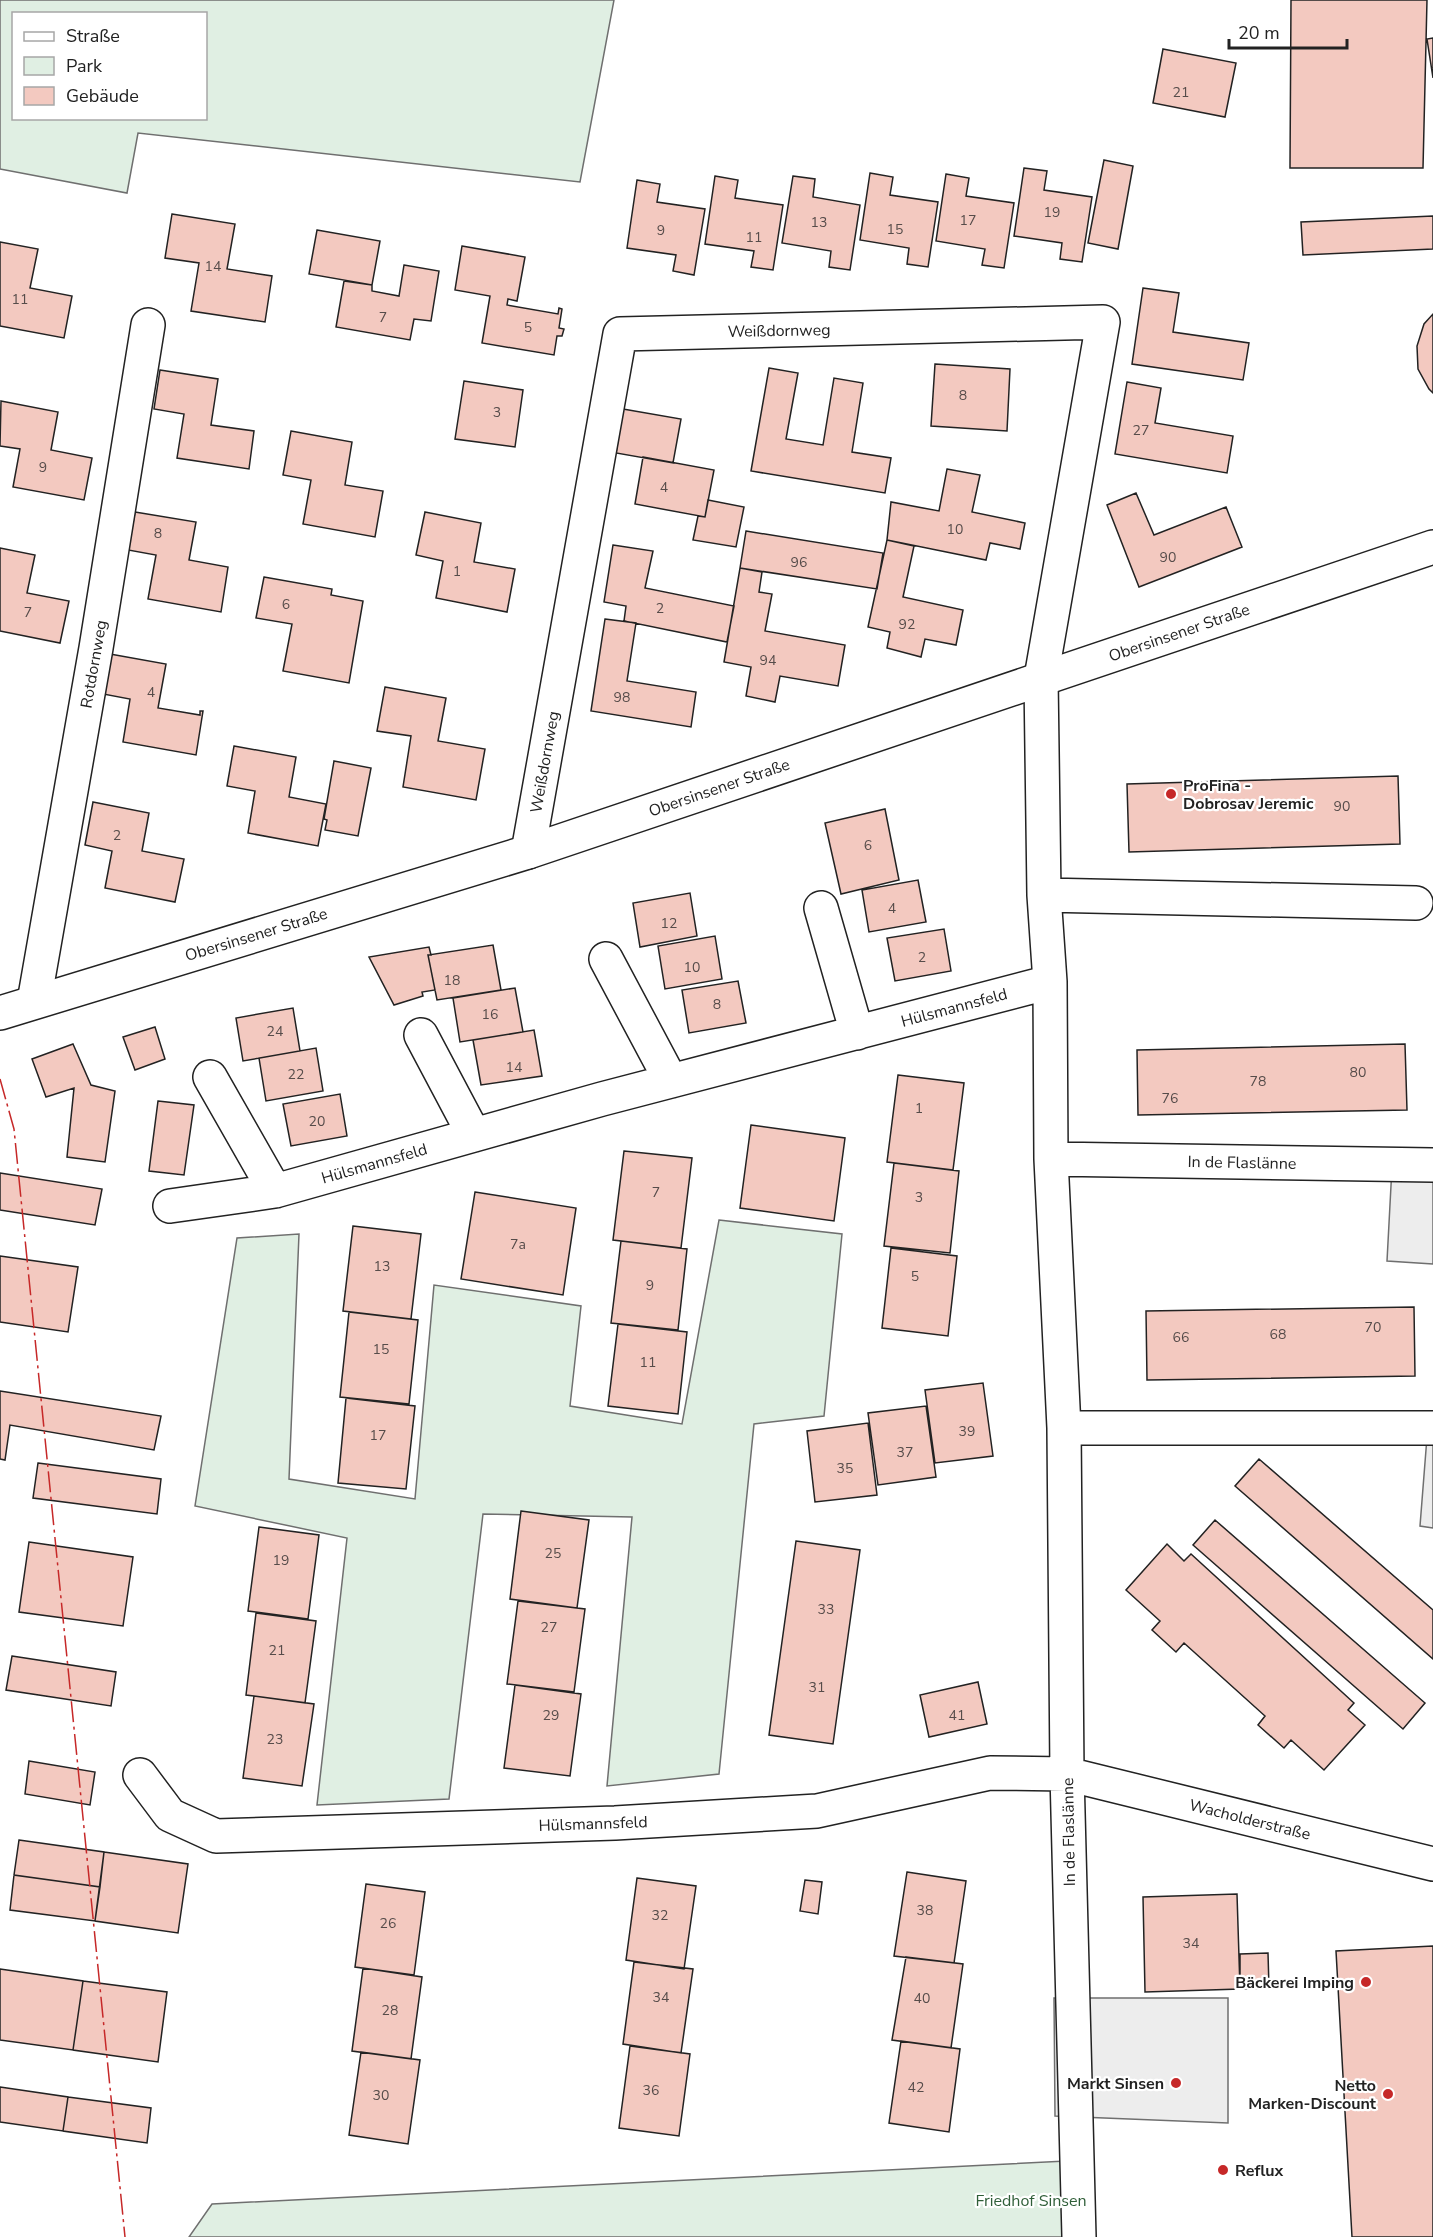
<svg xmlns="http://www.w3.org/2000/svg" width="1433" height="2237" font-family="'Nunito Sans',sans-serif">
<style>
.green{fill:#e0efe3;stroke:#6f6f6f;stroke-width:1.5;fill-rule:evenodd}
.parking{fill:#ededed;stroke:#6f6f6f;stroke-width:1.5}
.building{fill:#f3c9c0;stroke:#222;stroke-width:1.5}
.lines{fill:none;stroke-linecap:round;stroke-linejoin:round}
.street-casing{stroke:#222;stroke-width:36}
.secondary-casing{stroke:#222;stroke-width:36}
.street{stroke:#fff;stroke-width:33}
.secondary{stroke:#fff;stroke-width:33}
.power{stroke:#c62828;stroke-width:1.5;stroke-dasharray:21 4.5 3 4.5;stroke-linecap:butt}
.poi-dot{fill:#c62828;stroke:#fff;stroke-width:2}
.labels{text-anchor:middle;stroke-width:4.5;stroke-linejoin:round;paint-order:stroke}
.number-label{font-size:14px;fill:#564c4a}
.street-label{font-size:16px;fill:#222;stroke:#fff}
.poi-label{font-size:16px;font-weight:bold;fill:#222;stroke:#fff;text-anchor:end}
.park-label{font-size:16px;fill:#2f5e38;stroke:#fff}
</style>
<rect width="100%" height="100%" fill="#fff"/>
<path class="green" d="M0,0H614L580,182L138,133L127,193L0,169ZM14,14H206V118H14Z
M719,1220L842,1234L824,1416L754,1424L719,1774L607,1786L632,1517L483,1514L449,1799L317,1805L347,1538L195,1506L237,1238L299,1234L289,1479L415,1499L434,1285L581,1306L570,1406L682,1424Z
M1066,2161L1069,2237H189L212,2204Z"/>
<path class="parking" d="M1393,1148L1433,1151V1264L1387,1261Z
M1427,1437L1433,1438V1528L1420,1526Z
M1054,1998H1228V2123L1055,2116Z"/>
<path class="building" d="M1291,0H1427L1423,168H1290Z
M1433,38V78L1427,39Z
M1163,49L1236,63L1225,117L1153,103Z
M1104,160L1133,166L1118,249L1088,243Z
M1024,168L1047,171L1044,190L1092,197L1082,262L1060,259L1062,243L1014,236Z
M870,173L893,177L890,195L938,202L928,267L907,264L909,248L860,240Z
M946,174L969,178L966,196L1014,203L1004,268L982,265L985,249L936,241Z
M715,176L738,180L735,198L783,205L773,270L751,267L754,251L705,244Z
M793,176L815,179L813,197L860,205L850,270L829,267L831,251L782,243Z
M637,180L660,184L657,202L705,209L694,275L673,271L676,255L627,248Z
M172,214L235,224L227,269L272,276L265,322L191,311L199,263L165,258Z
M1433,216V249L1303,255L1301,222Z
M317,230L380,241L372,285L309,274Z
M0,242L38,249L30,288L72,296L64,338L0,326Z
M462,246L525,257L517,301L508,299L507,305L558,314L559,308L562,309L559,328L564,329L562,336H557L554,355L482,343L490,296L455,290Z
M404,265L439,271L431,321L414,319L410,340L336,327L344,281L372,285V291L399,296Z
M1143,288L1179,293L1173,332L1249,343L1243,380L1132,364Z
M1433,314V393L1429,389L1418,369L1417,346L1424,324Z
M935,364L1010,369L1007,431L931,426Z
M769,368L798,373L786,439L823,445L834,378L863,383L852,452L891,458L885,493L751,471Z
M160,370L218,379L211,425L254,431L249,469L177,458L184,414L154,409Z
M464,381L523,390L515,447L455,439Z
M1127,382L1161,388L1155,423L1233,436L1227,473L1115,454Z
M1,401L58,412L51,450L92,458L84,500L13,487L20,449L0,446Z
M623,409L681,419L673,463L616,453Z
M291,431L352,442L345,485L383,491L375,537L303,524L311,480L283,475Z
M643,457L714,470L705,517L635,504Z
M947,469L980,475L972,512L1025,523L1020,549L990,543L986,560L887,540L891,502L939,511Z
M1136,493L1154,535L1226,507L1242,547L1139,587L1107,505Z
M708,500L744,507L736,547L693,540L698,516L705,517Z
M135,512L196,522L189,560L228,567L221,612L148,599L156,555L128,550Z
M425,512L481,523L474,562L515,569L507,612L436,598L443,561L416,555Z
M746,531L883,553L877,589L740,568Z
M887,540L914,546L903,597L963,610L956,645L925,639L921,657L887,648L890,632L868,627Z
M613,545L653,551L645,588L734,606L727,642L624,621L626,606L604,602Z
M0,548L35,555L27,593L69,601L60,643L0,631Z
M740,568L762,572L759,592L772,594L765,631L845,645L838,686L780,676L775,702L746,696L751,667L724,662Z
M264,577L332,589L331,595L363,601L349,683L283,671L292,624L256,618Z
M605,619L636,623L627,681L696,692L691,727L591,711Z
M110,654L166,664L158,708L200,715V711H203L196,755L123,742L130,699L103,694Z
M385,687L446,698L438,741L485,749L476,800L403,787L411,736L377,731Z
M234,746L296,757L289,797L326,804L318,846L248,833L255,791L227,786Z
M334,761L371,768L358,836L325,830L327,820L324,819Z
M1398,776L1400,844L1129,852L1127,784Z
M93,802L149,813L142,851L184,859L175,902L105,888L112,851L85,845Z
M885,809L899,880L841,894L825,823Z
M918,880L926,922L869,932L862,890Z
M690,893L697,936L640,947L633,903Z
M944,929L951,971L895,981L887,938Z
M715,936L722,979L665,989L658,946Z
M493,945L501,990L437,1000L428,955Z
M429,947L431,955H428L435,990L422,992L423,996L394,1005L369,957Z
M738,981L746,1023L689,1033L682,990Z
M515,988L523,1032L460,1042L453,998Z
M293,1008L300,1051L243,1061L236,1018Z
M155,1027L165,1059L135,1070L123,1037Z
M534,1030L542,1076L481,1085L473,1040Z
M73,1044L91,1085L115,1091L105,1162L67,1157L74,1088L46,1097L32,1059Z
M1405,1044L1407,1110L1138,1115L1137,1050Z
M316,1048L323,1091L266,1101L259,1058Z
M898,1075L964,1083L953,1170L887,1162Z
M340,1094L347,1136L291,1146L283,1104Z
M158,1101L194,1105L184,1175L149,1171Z
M751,1125L845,1138L834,1221L740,1208Z
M624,1151L692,1158L681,1248L613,1240Z
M894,1163L959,1171L950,1253L884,1246Z
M0,1173L102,1189L95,1225L0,1210Z
M475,1192L576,1208L563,1295L461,1279Z
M353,1226L421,1234L411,1319L343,1311Z
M621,1241L687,1249L678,1330L611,1323Z
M891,1248L957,1256L948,1336L882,1328Z
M0,1256L78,1267L68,1332L0,1322Z
M1414,1307L1415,1376L1147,1380L1146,1311Z
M349,1312L418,1320L409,1404L340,1397Z
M618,1324L687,1332L678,1414L608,1406Z
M983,1383L993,1456L935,1463L925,1390Z
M0,1391L161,1416L154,1450L10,1425L5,1460L0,1459Z
M346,1398L415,1406L406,1489L338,1483Z
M926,1406L936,1477L878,1485L868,1413Z
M868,1423L877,1495L815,1502L807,1431Z
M1259,1459L1433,1610V1659L1235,1486Z
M38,1463L161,1479L157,1514L33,1498Z
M521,1511L589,1520L577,1608L510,1599Z
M1215,1520L1425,1703L1403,1729L1193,1545Z
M259,1527L319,1535L308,1619L248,1611Z
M796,1541L860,1550L833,1744L769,1735Z
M29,1542L133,1557L123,1626L19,1612Z
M1167,1544L1184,1561L1191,1554L1354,1703L1348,1710L1365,1725L1324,1770L1291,1740L1284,1748L1258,1725L1265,1716L1184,1643L1176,1652L1152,1630L1160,1621L1126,1590Z
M518,1601L585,1609L574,1692L507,1684Z
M256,1613L316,1621L305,1703L246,1695Z
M12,1656L116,1672L111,1706L6,1690Z
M978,1682L987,1724L929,1737L920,1695Z
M515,1685L581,1694L570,1776L504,1768Z
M254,1696L314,1704L302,1786L243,1778Z
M29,1761L95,1772L90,1805L25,1794Z
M19,1840L104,1852L100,1887L14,1875Z
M104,1852L188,1864L178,1933L95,1921Z
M907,1872L966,1881L954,1963L894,1956Z
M14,1875L100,1887L95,1921L10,1910Z
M637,1878L696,1886L684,1969L626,1960Z
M805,1880L822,1882L818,1914L800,1911Z
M366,1884L425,1892L414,1975L355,1967Z
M1237,1894L1240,1989L1145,1992L1143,1897Z
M1433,1946V2237H1352L1336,1951Z
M1268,1953L1269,1988L1240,1989V1954Z
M906,1957L963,1964L951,2048L892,2040Z
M634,1962L693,1969L681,2053L623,2044Z
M363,1968L422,1977L411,2059L352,2051Z
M0,1969L83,1981L73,2050L0,2040Z
M83,1981L167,1992L158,2062L73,2050Z
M901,2041L960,2049L949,2132L889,2123Z
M630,2046L690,2054L679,2136L619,2128Z
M361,2052L420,2060L408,2144L349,2135Z
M0,2087L68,2097L63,2131L0,2122Z
M68,2097L151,2108L147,2143L63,2131Z"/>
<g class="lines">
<g class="street-casing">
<path id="street" d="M528,852L620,334L1103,322L1041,678L1044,895L1050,982L1051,1159L1064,1428L1067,1774L1079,2237
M1044,895L1416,903
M821,908L857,1033
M606,959L671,1081
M34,1002L96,648L148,325
M421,1035L474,1135
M210,1077L275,1191
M1051,1159L1433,1165
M170,1206L275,1191L602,1099L1050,982
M1064,1428H1433
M140,1775L170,1815L216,1836L615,1823L817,1811L990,1773L1067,1774L1433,1864"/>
</g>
<g class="secondary-casing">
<path id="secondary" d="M0,1013L528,852L1433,547"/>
</g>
<use href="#street" class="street"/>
<use href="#secondary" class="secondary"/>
<path class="power" d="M0,1079L14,1129L125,2237"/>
</g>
<g class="poi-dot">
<circle cx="1171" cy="794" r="6"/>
<circle cx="1366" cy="1982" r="6"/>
<circle cx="1176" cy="2083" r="6"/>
<circle cx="1388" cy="2094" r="6"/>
<circle cx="1223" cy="2170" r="6"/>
</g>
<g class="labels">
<g class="number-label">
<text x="1181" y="97">21</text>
<text x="1052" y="217">19</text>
<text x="968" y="225">17</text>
<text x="819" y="227">13</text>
<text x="895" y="234">15</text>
<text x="661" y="235">9</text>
<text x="754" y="242">11</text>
<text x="213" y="271">14</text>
<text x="20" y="304">11</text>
<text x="383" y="322">7</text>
<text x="528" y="332">5</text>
<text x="963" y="400">8</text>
<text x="497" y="417">3</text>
<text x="1141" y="435">27</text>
<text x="43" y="472">9</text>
<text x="664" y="492">4</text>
<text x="955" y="534">10</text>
<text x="158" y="538">8</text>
<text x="1168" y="562">90</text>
<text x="799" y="567">96</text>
<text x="457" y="576">1</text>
<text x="286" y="609">6</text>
<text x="660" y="613">2</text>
<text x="28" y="617">7</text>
<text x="907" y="629">92</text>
<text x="768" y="665">94</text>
<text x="151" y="697">4</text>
<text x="622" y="702">98</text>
<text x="1342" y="811">90</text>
<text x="117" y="840">2</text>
<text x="868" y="850">6</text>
<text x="892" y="913">4</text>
<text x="669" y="928">12</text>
<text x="922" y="962">2</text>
<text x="692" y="972">10</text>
<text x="452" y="985">18</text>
<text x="717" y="1009">8</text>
<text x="490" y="1019">16</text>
<text x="275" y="1036">24</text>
<text x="514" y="1072">14</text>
<text x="1358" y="1077">80</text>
<text x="296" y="1079">22</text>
<text x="1258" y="1086">78</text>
<text x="1170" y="1103">76</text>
<text x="919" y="1113">1</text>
<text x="317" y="1126">20</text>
<text x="656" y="1197">7</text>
<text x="919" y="1202">3</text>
<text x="518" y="1249">7a</text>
<text x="382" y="1271">13</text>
<text x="915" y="1281">5</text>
<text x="650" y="1290">9</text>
<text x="1373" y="1332">70</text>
<text x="1278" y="1339">68</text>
<text x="1181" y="1342">66</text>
<text x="381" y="1354">15</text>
<text x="648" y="1367">11</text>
<text x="967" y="1436">39</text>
<text x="378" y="1440">17</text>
<text x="905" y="1457">37</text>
<text x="845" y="1473">35</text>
<text x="553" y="1558">25</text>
<text x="281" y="1565">19</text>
<text x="826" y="1614">33</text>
<text x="549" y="1632">27</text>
<text x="277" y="1655">21</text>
<text x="817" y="1692">31</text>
<text x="551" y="1720">29</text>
<text x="957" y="1720">41</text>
<text x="275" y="1744">23</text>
<text x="925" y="1915">38</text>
<text x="660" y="1920">32</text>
<text x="388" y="1928">26</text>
<text x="1191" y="1948">34</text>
<text x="661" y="2002">34</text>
<text x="922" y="2003">40</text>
<text x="390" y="2015">28</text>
<text x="916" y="2092">42</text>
<text x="651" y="2095">36</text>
<text x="381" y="2100">30</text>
</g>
<g class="street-label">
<text transform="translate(779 330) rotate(-1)" y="6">Weißdornweg</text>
<text transform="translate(1179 632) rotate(-19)" y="6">Obersinsener Straße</text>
<text transform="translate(93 664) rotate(-80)" y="6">Rotdornweg</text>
<text transform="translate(544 762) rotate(-80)" y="6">Weißdornweg</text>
<text transform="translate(719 787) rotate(-19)" y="6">Obersinsener Straße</text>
<text transform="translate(256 934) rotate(-17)" y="6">Obersinsener Straße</text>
<text transform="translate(954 1007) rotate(-15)" y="6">Hülsmannsfeld</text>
<text transform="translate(1242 1162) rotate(1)" y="6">In de Flaslänne</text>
<text transform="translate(374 1163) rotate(-16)" y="6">Hülsmannsfeld</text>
<text transform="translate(1250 1819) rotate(14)" y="6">Wacholderstraße</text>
<text transform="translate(593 1823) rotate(-2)" y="6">Hülsmannsfeld</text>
<text transform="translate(1068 1832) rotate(-91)" y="6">In de Flaslänne</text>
</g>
<g class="poi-label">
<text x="1183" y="791" text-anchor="start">ProFina -<tspan x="1183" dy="18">Dobrosav Jeremic</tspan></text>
<text x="1354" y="1988">Bäckerei Imping</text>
<text x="1164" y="2089">Markt Sinsen</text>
<text x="1376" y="2091">Netto<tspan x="1376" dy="18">Marken-Discount</tspan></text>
<text x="1235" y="2176" text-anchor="start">Reflux</text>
</g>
<g class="park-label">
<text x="1031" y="2206">Friedhof Sinsen</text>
</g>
</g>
<rect x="12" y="12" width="195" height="108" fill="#ffffff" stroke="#a7a7a7" stroke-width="1.5"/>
<rect x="24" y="32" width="30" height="9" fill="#ffffff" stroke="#a7a7a7" stroke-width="1.5"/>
<text x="66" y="42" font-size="18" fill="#222222">Straße</text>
<rect x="24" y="57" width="30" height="18" fill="#e0efe3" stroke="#a7a7a7" stroke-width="1.5"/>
<text x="66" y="72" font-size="18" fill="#222222">Park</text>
<rect x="24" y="87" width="30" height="18" fill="#f3c9c0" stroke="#a7a7a7" stroke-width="1.5"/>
<text x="66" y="102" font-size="18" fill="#222222">Gebäude</text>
<path d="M1229 39v9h118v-9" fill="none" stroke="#222222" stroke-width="3"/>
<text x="1238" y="39" font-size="18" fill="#222222" stroke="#ffffff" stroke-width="4.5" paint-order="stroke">20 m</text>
</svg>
